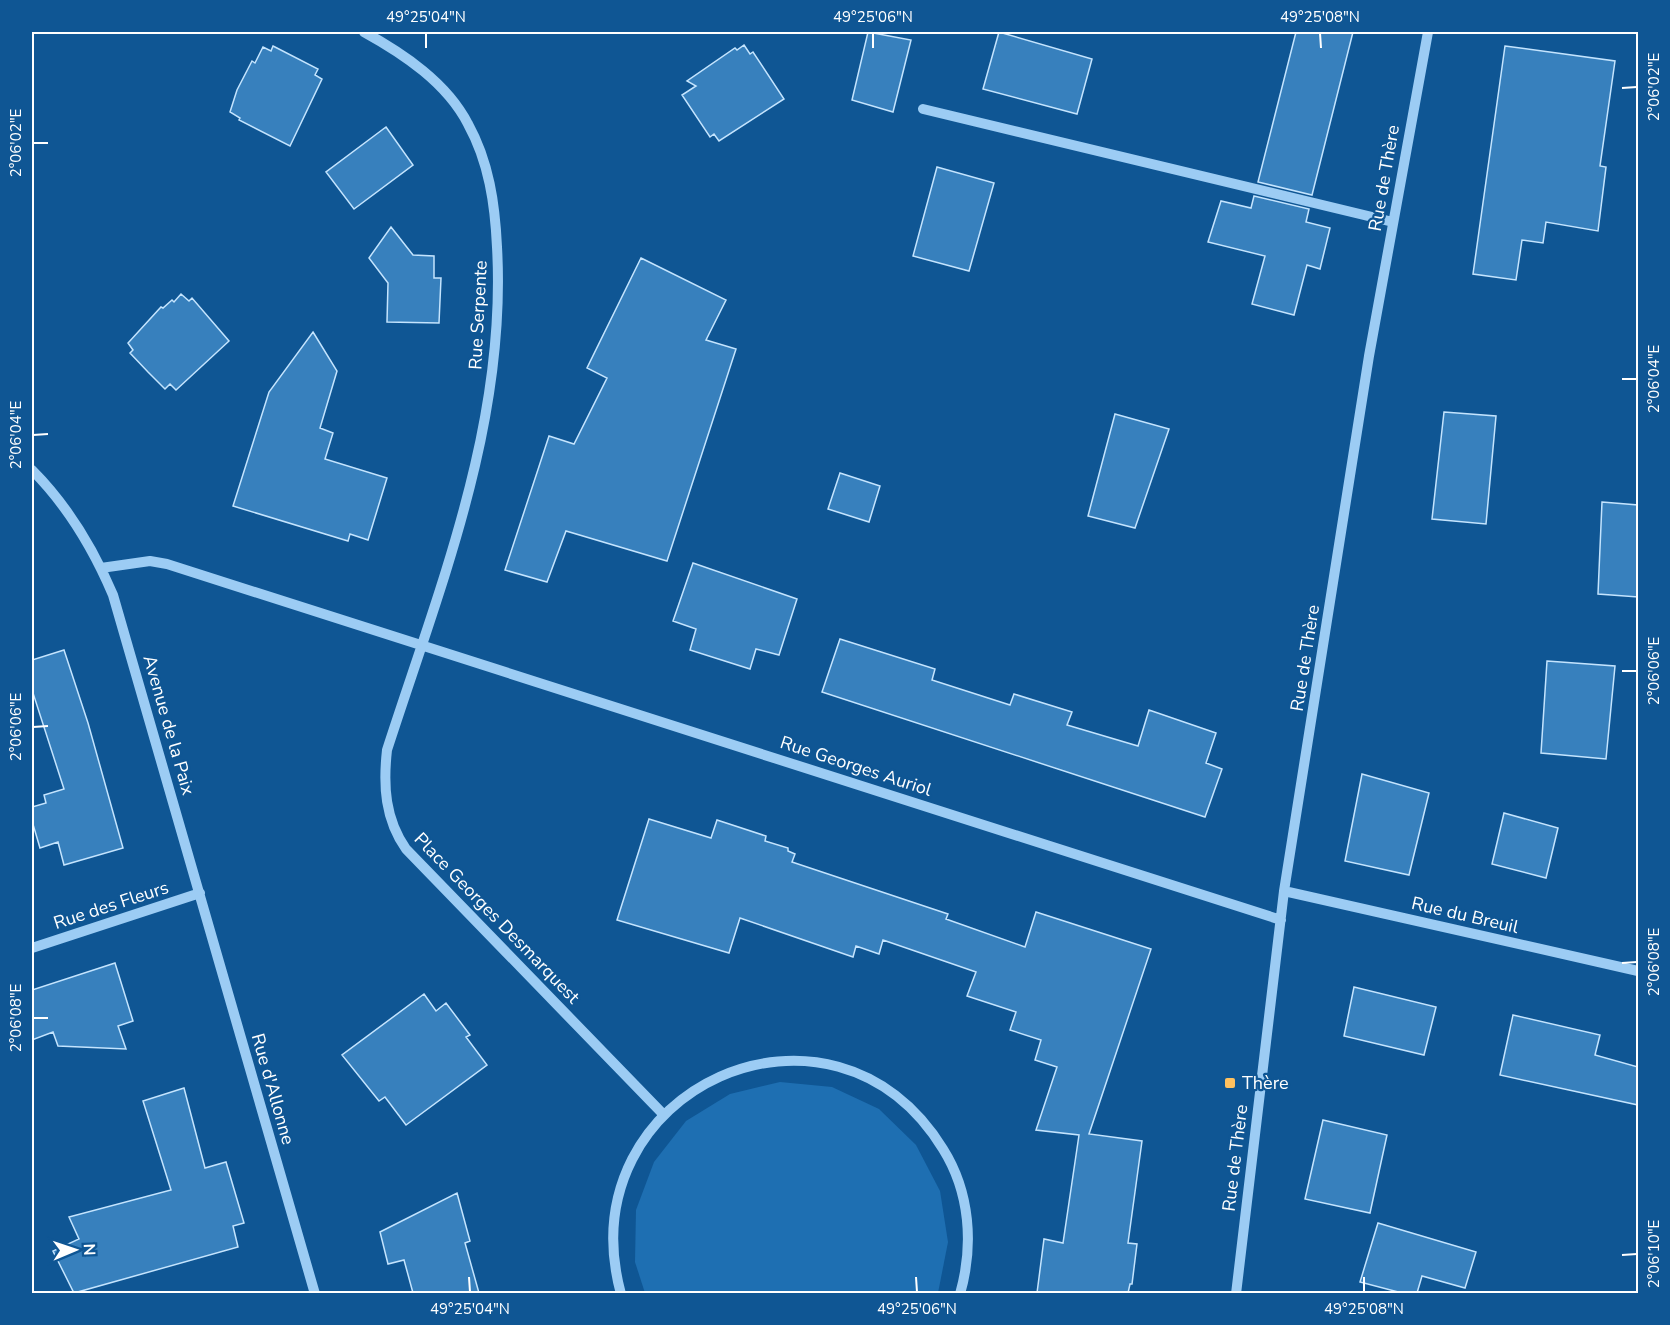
<svg xmlns="http://www.w3.org/2000/svg" width="1670" height="1325" font-family="'Nunito Sans',sans-serif">
<style>
.green{fill:#1e6fb2}
.building{fill:#3780bd;stroke:#c4e4fe;stroke-width:1.5}
.lines{fill:none;stroke-linecap:round;stroke-linejoin:round}
.minor{stroke:#9cccf4;stroke-width:10}
.ticks{fill:none;stroke:#fff;stroke-width:2}
.poi-dot{fill:#ffc15f;stroke:#0f5694;stroke-width:2}
.labels{text-anchor:middle;stroke-width:4.5;stroke-linejoin:round;paint-order:stroke}
.street-label{font-size:18px;fill:#fff;stroke:#0f5694}
.poi-label{font-size:18px;fill:#fff;stroke:#0f5694;text-anchor:start}
.neatline{fill:none;stroke:#fff;stroke-width:2}
.ticks-label{font-size:15px;text-anchor:middle;fill:#fff}
</style>
<rect width="100%" height="100%" fill="#0f5694"/>
<path class="green" d="M780,1082L832,1087L879,1109L916,1145L940,1191L948,1242L938,1293H645L635,1262L636,1210L654,1162L686,1121L730,1094Z"/>
<path class="building" d="M868,32L911,40L893,112L852,100Z
M999,32L1092,59L1077,114L983,89Z
M1296,32H1353L1312,195L1258,182Z
M744,45L750,54L753,52L784,99L719,141L714,134L710,137L682,95L696,86L687,81L735,48L737,50Z
M273,46L318,69L315,75L322,79L290,146L239,120L240,118L230,112L237,90L252,61L255,63L263,47L271,51Z
M1505,46L1615,61L1600,166L1606,167L1598,231L1546,222L1543,243L1522,240L1516,280L1473,274Z
M386,127L413,165L354,209L326,172Z
M937,167L994,183L969,271L913,256Z
M1254,196L1309,209L1306,222L1330,228L1320,269L1307,265L1294,315L1252,304L1265,256L1208,242L1221,201L1251,208Z
M391,227L413,255L434,256V278H441L439,323L387,322L388,283L369,258Z
M641,258L726,300L706,340L736,349L667,561L566,531L547,582L505,570L549,436L574,444L607,378L587,368Z
M181,294L189,301L192,298L229,341L176,390L170,384L165,389L148,372L130,353L133,350L128,343L161,307L163,308L172,300L174,302Z
M313,332L337,371L320,428L333,433L325,459L387,478L368,540L350,534L348,541L233,506L269,392Z
M1444,412L1496,416L1486,524L1432,519Z
M1115,414L1169,429L1135,528L1088,516Z
M840,473L880,486L869,522L828,509Z
M1602,502L1638,505V597L1598,594Z
M693,563L797,599L779,655L756,649L750,669L690,650L696,629L673,621Z
M840,639L935,669L932,680L1010,705L1014,694L1072,712L1067,725L1138,746L1149,710L1216,733L1206,763L1222,769L1205,817L822,692Z
M64,650L88,723L123,848L64,865L58,842L40,848L32,821V807L46,803L44,795L64,789L32,690V660Z
M1547,661L1615,666L1606,759L1541,753Z
M1362,774L1429,793L1409,875L1345,861Z
M1504,813L1558,828L1546,878L1492,864Z
M649,819L711,838L717,820L766,836L765,841L788,848V851L795,854L792,862L948,914L946,919L1025,947L1036,912L1151,949L1089,1134L1142,1141L1128,1243L1137,1244L1132,1284H1130L1128,1293H1037L1044,1239L1063,1243L1079,1135L1036,1130L1057,1067L1035,1060L1041,1040L1010,1030L1016,1012L967,996L976,972L883,940L879,954L856,946L853,957L740,918L729,953L617,920Z
M115,963L133,1021L118,1026L126,1049L58,1046L53,1032L32,1040V990Z
M1354,987L1436,1007L1424,1055L1344,1036Z
M424,994L436,1011L446,1003L470,1035L466,1037L487,1065L406,1125L385,1097L379,1101L342,1055Z
M1513,1015L1600,1035L1595,1055L1638,1067V1105L1500,1075Z
M184,1088L205,1168L226,1162L244,1223L233,1226L238,1247L74,1293L53,1251L79,1239L69,1217L171,1190L143,1101Z
M1323,1120L1387,1135L1370,1213L1305,1199Z
M457,1193L470,1241L465,1243L479,1293H413L404,1260L388,1264L380,1232Z
M1378,1223L1476,1252L1465,1288L1422,1276L1417,1293H1402L1360,1282Z"/>
<g class="lines">
<path class="minor" d="M364,32C404,54 447,83 468,124C489,162 495,204 497,247C507,423 440,586 387,750C383,786 385,819 406,849L663,1114
M923,109L1393,222
M32,470C68,506 93,548 113,595L315,1294
M101,568L150,561L167,564L1281,920
M1284,891L1638,971
M32,948L200,893
M621,1294C565,1088 833,969 943,1149C970,1192 974,1245 960,1294
M1236,1294L1284,891L1369,356L1428,32"/>
</g>
<path class="ticks" d="M426,33V48M873,33V48M1320,33L1321,48M1622,88L1637,87M33,143H48M1622,379H1637M33,435L48,434M1622,671H1637M33,727L48,726M1622,963L1637,962M33,1018H48M1622,1255L1637,1254M469,1277L470,1292M916,1277L917,1292M1364,1277V1292"/>
<rect class="poi-dot" x="1224" y="1077" width="12" height="12" rx="3"/>
<g class="labels">
<g class="street-label">
<text transform="translate(1384 178) rotate(-80)" y="6">Rue de Thère</text>
<text transform="translate(478 315) rotate(-87)" y="6">Rue Serpente</text>
<text transform="translate(1305 658) rotate(-81)" y="6">Rue de Thère</text>
<text transform="translate(169 725) rotate(74)" y="6">Avenue de la Paix</text>
<text transform="translate(856 766) rotate(18)" y="6">Rue Georges Auriol</text>
<text transform="translate(111 905) rotate(-18)" y="6">Rue des Fleurs</text>
<text transform="translate(1465 915) rotate(13)" y="6">Rue du Breuil</text>
<text transform="translate(497 918) rotate(46)" y="6">Place Georges Desmarquest</text>
<text transform="translate(273 1089) rotate(74)" y="6">Rue d'Allonne</text>
<text transform="translate(1235 1158) rotate(-83)" y="6">Rue de Thère</text>
</g>
<g class="poi-label">
<text x="1242" y="1089">Thère</text>
</g>
</g>
<rect width="1670" height="1325" fill="none" stroke="#0f5694" stroke-width="66"/>
<g transform="translate(75 1250) rotate(88)" stroke="#0f5694" stroke-width="4.5" paint-order="stroke">
<path d="M0-4.5L10 22L0 15L-10 22Z" fill="#ffffff"/>
<text y="-9" font-size="16" font-weight="bold" text-anchor="middle" fill="#ffffff">N</text>
</g>
<rect x="33" y="33" width="1604" height="1259" class="neatline"/>
<g class="ticks-label">
<text x="426" y="22">49°25'04"N</text>
<text x="873" y="22">49°25'06"N</text>
<text x="1320" y="22">49°25'08"N</text>
<text transform="translate(1654 87) rotate(-90)" y="5">2°06'02"E</text>
<text transform="translate(16 143) rotate(-90)" y="5">2°06'02"E</text>
<text transform="translate(1654 379) rotate(-90)" y="5">2°06'04"E</text>
<text transform="translate(16 435) rotate(-90)" y="5">2°06'04"E</text>
<text transform="translate(1654 671) rotate(-90)" y="5">2°06'06"E</text>
<text transform="translate(16 727) rotate(-90)" y="5">2°06'06"E</text>
<text transform="translate(1654 962) rotate(-90)" y="5">2°06'08"E</text>
<text transform="translate(16 1018) rotate(-90)" y="5">2°06'08"E</text>
<text transform="translate(1654 1254) rotate(-90)" y="5">2°06'10"E</text>
<text x="470" y="1314">49°25'04"N</text>
<text x="917" y="1314">49°25'06"N</text>
<text x="1364" y="1314">49°25'08"N</text>
</g>
</svg>
